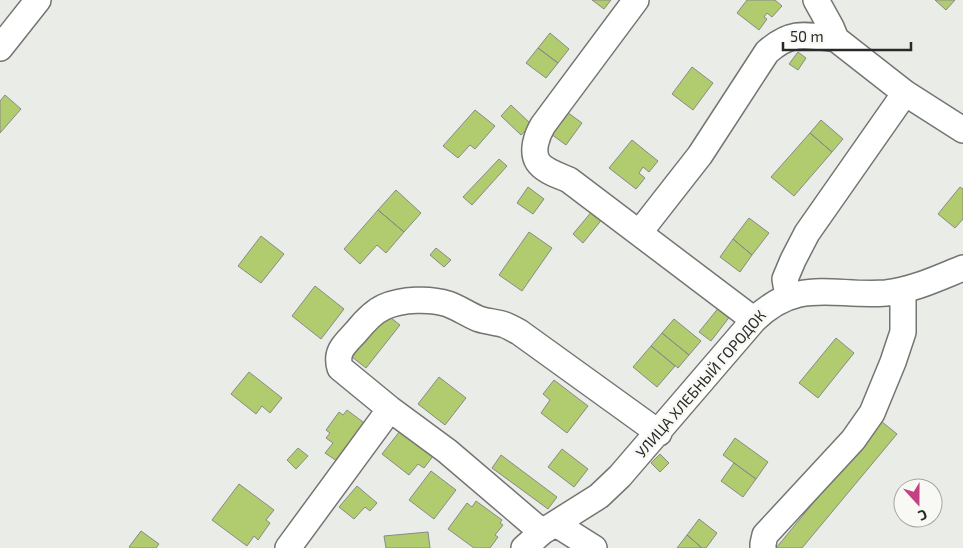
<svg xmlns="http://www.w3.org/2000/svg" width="963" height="548" font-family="'Exo 2',sans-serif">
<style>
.building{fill:#b1cc6e;stroke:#898a86}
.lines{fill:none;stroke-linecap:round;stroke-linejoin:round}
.minor-casing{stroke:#747572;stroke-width:28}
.minor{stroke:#fff;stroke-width:25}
.labels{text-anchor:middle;stroke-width:5;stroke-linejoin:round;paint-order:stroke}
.street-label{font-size:15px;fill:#292928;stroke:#f8f9f5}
</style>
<rect width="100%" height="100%" fill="#eaece8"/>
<path class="building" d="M592,0H611L604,9Z
M747,0H775L782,6L772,17L767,13L764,17L767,19L759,30L737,13Z
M935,0H955L946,10Z
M550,33L569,49L558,63L538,48Z
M538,48L558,63L546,78L526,63Z
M798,52L806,58L798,70L789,64Z
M692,67L713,83L693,110L672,94Z
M5,95L21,109L0,133V101Z
M511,105L532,125L521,135L501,116Z
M475,110L495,126L475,149L470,145L458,158L443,146Z
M567,112L582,123L566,145L551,134Z
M821,120L843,139L832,152L810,133Z
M810,133L832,152L794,196L771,177Z
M632,140L658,161L649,172L643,167L639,173L645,178L636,189L609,168Z
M499,159L507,166L472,205L463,197Z
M528,187L544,199L533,214L517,203Z
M960,187L963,189V219L955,228L938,214Z
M396,190L421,213L404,232L378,210Z
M378,210L404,232L386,253L377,245L360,264L344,249Z
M593,210L603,218L583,243L573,234Z
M749,218L769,233L752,255L733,239Z
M529,232L552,248L522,291L499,275Z
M261,236L284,254L261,283L238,266Z
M733,239L752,255L740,272L720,257Z
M436,248L451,260L444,267L430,255Z
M315,286L344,309L321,339L292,316Z
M720,306L731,315L711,341L699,332Z
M386,314L400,325L366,368L352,357Z
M674,319L701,341L689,355L662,333Z
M662,333L689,355L678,368L651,346Z
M836,338L854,353L818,398L799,383Z
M651,346L675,366L657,387L633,367Z
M249,372L282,398L270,413L262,406L256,414L231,394Z
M439,377L466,398L445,425L418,404Z
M554,380L588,406L567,433L541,413L550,400L543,394Z
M347,410L371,428L337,461L325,453L333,443L326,438L330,433L326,430L339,412L343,415Z
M881,421L897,434L802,548H776Z
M400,431L437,451L424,468L418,464L409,475L382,454Z
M735,438L768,462L756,479L723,455Z
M298,448L308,456L296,469L287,460Z
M562,449L588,469L574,487L548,467Z
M660,454L669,463L660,472L651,463Z
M501,455L557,497L548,509L492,468Z
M734,463L756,479L743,497L721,481Z
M431,471L456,490L434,519L409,500Z
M239,484L274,510L266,520L270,523L258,540L254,536L247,546L212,520Z
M357,486L377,503L370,511L365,507L354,519L339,507Z
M476,501L502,520L500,523L503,525L495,535L498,537L490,548H474L448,529L467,503L472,507Z
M699,519L717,533L706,548H702L687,535Z
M141,531L159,544L156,548H131L129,547Z
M428,532L430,548H386L384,536Z
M687,535L702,548H677Z"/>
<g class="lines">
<g class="minor-casing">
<path id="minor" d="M636,0L543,125C537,135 531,151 538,162C544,171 560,176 569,180L754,320
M816,0L831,27L836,39L905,93L963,130
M0,48L38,0
M639,233L700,155L767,52C792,30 806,35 836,39
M788,297L785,279L793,260L807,233L905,93
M556,524L594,548
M542,532L447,451L390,409L340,368C335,351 345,344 356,332C364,322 373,312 384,307C402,299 430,298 448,304C459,308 469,315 479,319C488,322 497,322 505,325C510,327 515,330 519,332L659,433
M288,548L390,409
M524,548L542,532L599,496L620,476L754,320C798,277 833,297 886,293C913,290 938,278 963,268
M763,548V544L765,535L853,440L872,413L893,362L903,332V290"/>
</g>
<use href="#minor" class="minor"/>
</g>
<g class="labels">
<g class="street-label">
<text transform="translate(701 384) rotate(-49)" y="5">УЛИЦА ХЛЕБНЫЙ ГОРОДОК</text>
</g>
</g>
<g transform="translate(918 503) rotate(159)"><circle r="24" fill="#f8f9f5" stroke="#a5a6a3"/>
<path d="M0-4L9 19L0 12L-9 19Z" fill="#c64183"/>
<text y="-8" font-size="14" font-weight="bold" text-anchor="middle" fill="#292928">С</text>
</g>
<path d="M783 42v8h128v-8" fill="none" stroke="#292928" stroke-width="2.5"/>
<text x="790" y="42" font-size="15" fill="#292928" stroke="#f8f9f5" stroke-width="4" paint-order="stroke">50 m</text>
</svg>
